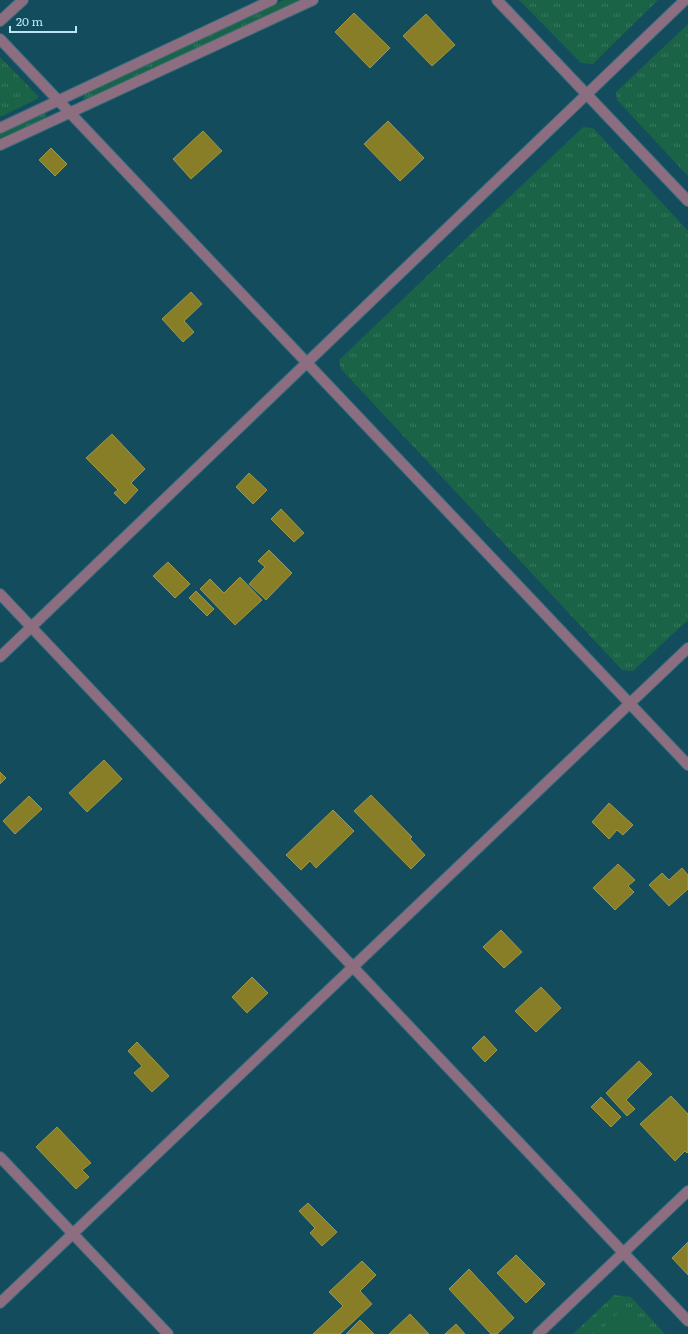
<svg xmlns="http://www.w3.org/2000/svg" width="688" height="1334" font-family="Literata,serif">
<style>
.grass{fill:url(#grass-tufts)}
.garden{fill:#1a6346}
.building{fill:#887e28;stroke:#a19744}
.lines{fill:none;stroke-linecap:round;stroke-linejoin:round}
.minor-casing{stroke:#346b7c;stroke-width:12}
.minor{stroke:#8d6e80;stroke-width:10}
</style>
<defs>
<pattern id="grass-tufts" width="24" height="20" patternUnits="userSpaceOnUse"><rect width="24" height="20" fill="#1a6346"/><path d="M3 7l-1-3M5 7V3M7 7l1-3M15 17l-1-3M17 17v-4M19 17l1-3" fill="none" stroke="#397961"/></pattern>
</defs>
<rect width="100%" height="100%" fill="#134c5d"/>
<path class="grass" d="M284,0H302L88,99H84L83,97L86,93Z
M519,0H658L593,64L581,63Z
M688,24V176L617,100L616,92Z
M0,57L38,96L37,99L0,117Z
M43,113L46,114L47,116L46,119L0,140V133Z
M583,127L593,128L688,231V620L633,671L622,670L341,369L339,360Z
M614,1295L631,1297L665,1334H573Z"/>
<path class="garden" d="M622,1309L646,1334H610L604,1327Z"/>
<path class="building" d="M354,13L390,48L370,68L335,32Z
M426,14L455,45L432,66L403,36Z
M388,121L424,158L400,181L364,144Z
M203,131L222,151L191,179L173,159Z
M51,148L67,164L55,176L39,160Z
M191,292L202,304L184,321L194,332L183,342L162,319Z
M112,434L145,469L131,483L138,490L125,504L114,493L118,490L86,458Z
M249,473L267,490L253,504L236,487Z
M281,509L304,533L294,542L271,519Z
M269,550L292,573L266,600L249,584L265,567L258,561Z
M168,562L190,584L175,598L153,576Z
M240,577L262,600L235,625L200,589L210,579L224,593Z
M196,591L214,609L207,616L189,598Z
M104,760L122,779L87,812L69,793Z
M0,772L6,778L0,784Z
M371,795L412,837L410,839L425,855L411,869L354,811Z
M29,796L42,809L15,834L3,821Z
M609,803L633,825L623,835L617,830L609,839L592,822Z
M333,810L354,831L316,868L310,861L301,870L286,855Z
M618,864L635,880L628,886L634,892L615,910L593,888Z
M682,868L688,875V889L669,906L649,885L662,873L669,880Z
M501,930L522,952L504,968L483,947Z
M252,977L268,993L247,1013L232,997Z
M541,987L561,1008L536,1032L515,1011Z
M484,1036L497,1050L485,1062L472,1048Z
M137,1042L169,1076L152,1092L134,1073L142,1066L128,1051Z
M639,1061L652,1074L626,1100L635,1109L627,1116L606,1093Z
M671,1096L688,1114V1152L687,1153L685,1151L675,1161L640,1124Z
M601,1097L621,1117L611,1127L591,1107Z
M57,1127L91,1163L82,1170L89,1177L76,1189L36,1147Z
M308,1203L337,1232L322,1246L310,1233L315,1228L299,1211Z
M688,1242V1275L672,1258Z
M516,1255L545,1284L526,1303L497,1273Z
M362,1261L376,1275L360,1291L372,1304L340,1334H313L343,1306L329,1292Z
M469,1269L514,1318L497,1334H491L449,1289Z
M410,1314L429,1334H389Z
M360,1320L374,1334H346Z
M456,1324L465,1334H445Z"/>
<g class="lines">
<g class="minor-casing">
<path id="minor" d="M497,0L688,201
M0,21L23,0
M0,39L688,765
M0,128L272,0
M0,145L313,0
M0,594L688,1321
M0,657L685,0
M0,1157L168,1334
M0,1303L688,648
M538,1334L688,1191"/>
</g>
<use href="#minor" class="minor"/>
</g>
<path d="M10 26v6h66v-6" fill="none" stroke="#b8e6f6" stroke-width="2"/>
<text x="16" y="26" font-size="12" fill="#b8e6f6" stroke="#134c5d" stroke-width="3" paint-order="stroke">20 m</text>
</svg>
